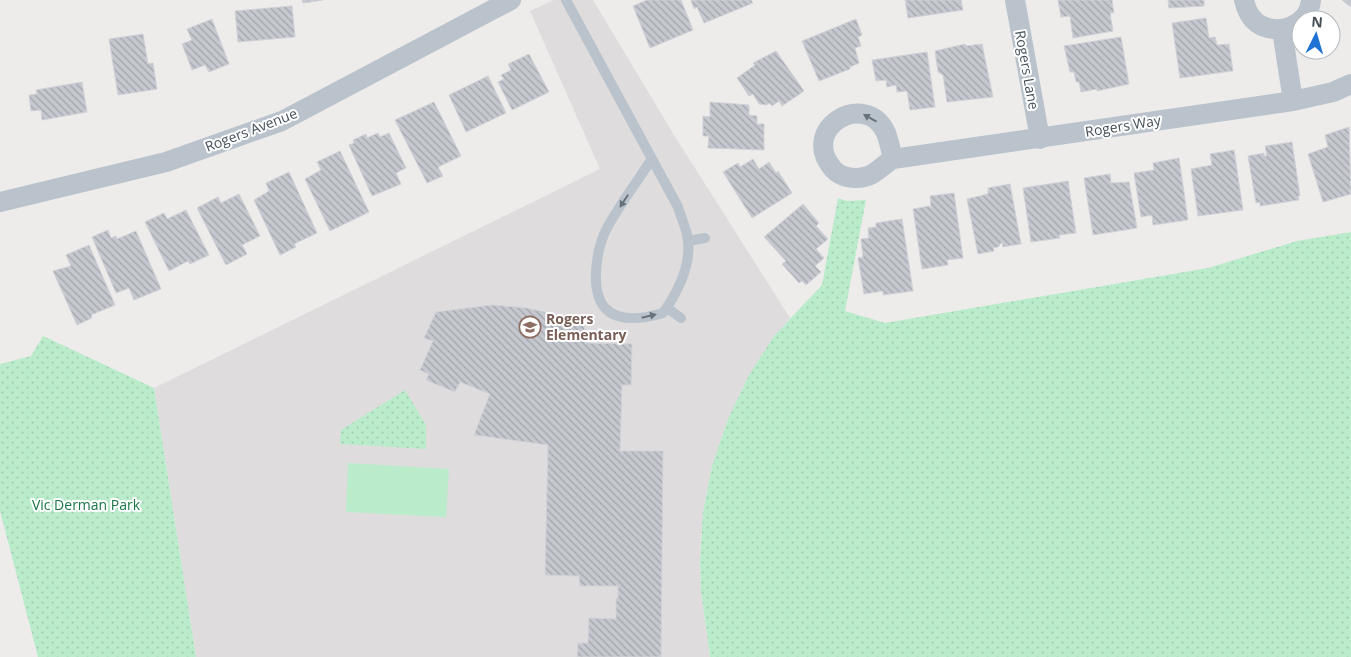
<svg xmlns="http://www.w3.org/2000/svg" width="1351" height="657" font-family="'Open Sans',sans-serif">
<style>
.education{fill:#dfdcdd}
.park{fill:url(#park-dots)}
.garden{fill:#baeccc}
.building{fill:url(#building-back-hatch);stroke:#d0d2d7}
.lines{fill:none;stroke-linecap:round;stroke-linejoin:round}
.lane{stroke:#bac3cb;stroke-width:10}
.street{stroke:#bac3cb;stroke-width:20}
.oneway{fill:#68727a}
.labels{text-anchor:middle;stroke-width:4;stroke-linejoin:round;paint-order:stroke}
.street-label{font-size:14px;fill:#454f58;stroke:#fff}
.education-label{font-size:14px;font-weight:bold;fill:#785e54;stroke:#fff;text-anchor:start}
.park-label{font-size:14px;fill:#197545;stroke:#fff}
</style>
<defs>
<pattern id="park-dots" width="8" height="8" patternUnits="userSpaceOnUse" patternTransform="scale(1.25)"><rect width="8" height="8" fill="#baeccc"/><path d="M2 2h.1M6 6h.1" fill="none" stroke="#a1ccb1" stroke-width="1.8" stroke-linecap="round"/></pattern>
<pattern id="building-back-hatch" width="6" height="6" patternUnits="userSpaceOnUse" patternTransform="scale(1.25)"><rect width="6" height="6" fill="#c5c8ce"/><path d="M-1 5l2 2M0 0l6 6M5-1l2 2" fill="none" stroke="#a2a5aa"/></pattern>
</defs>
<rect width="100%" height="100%" fill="#eeebeb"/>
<path class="education" d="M554,0H593L674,135L790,318L763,354L707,489L701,537L700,561L701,591L710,657H196L154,388L600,169L530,11Z"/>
<path class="park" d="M838,198L847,201L866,200L845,311L885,323L1208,268L1297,241L1351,232V657H710L701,591L700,561L703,512L712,466L728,419L748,377L774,336L822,285Z
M43,336L154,388L196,657H38L0,511V364L31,356Z
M405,390L426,425V449L340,444L341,430Z"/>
<path class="garden" d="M348,463L449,469L446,517L346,512Z"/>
<path class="building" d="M302,0H323L303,3Z
M647,0H681L693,30L650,48L633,6Z
M691,0H751L753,3L704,23L697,7L694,9Z
M905,0H961L963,10L908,18Z
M1058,0H1112L1114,13H1110L1113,31L1073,38L1070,16L1061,17Z
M1168,0H1204V6L1169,8Z
M1342,0H1351V7Z
M292,6L295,37L238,42L235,11Z
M1206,18L1209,38L1215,37L1217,45L1229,44L1233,71L1180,78L1172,23Z
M212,19L229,64L209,72L205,65L192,70L182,44L192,40L187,29Z
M856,19L862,35L858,37L861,46L855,48L859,63L850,67V69L819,81L802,41Z
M143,34L148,64L153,63L157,89L118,95L109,39Z
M1121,37L1129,84L1097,91V89L1081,92L1079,82H1076L1074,72H1070L1064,46Z
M965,44L966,46L982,44L993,97L947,102L943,75L938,72L935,51Z
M776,51L804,91L782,106L779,101L772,106L770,103L766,105L759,104L753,94L749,96L737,78L755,65L753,63Z
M927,52L935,107L910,110L907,91L897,92L896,85L887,87L886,80L876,81L872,60Z
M529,54L549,92L512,110L498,82L504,79L501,75L511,70L508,64Z
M488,76L506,113L466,132L449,95Z
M82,82L87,112L42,120L41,110L31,111L29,95L37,94L36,90Z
M434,102L461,156L438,167L443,176L427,183L395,120Z
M710,102L749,105V115L757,116V124H764V150L708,148L709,136H703V116L710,117Z
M1349,127L1351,194L1323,202L1308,154L1328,147L1325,135Z
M378,133L380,137L389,133L406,168L396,173L401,184L372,196L349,145L354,143L353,140L366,134L367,138Z
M1292,142L1300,196H1298L1299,200L1260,206V202L1256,203L1248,156L1264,153V156H1267L1265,146Z
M1234,150L1243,210L1198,216L1191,169L1212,165L1210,154Z
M340,151L369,212L330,231L305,179L321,170L317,162Z
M1179,158L1188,220L1153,225L1152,215L1141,217L1134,173L1154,170L1153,163Z
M753,159L759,169L769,162L776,173L778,171L792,193L752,218L723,172L738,163L740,167Z
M289,172L317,233L294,244L296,247L280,255L254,200L269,191L266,183Z
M1110,174L1111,183L1129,182L1137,228L1093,235L1084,178Z
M1068,181L1076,233L1059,235L1060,238L1031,242L1023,188Z
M1010,184L1021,244L1003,247L1002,242L998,247L993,248L994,251L978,254L967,199L988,194V188Z
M954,193L963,258L947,260L948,265L922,269L913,209L929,206L931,208L930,196Z
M239,194L260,236L242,245L247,254L226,265L197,208L218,197L221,203Z
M803,204L819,223L816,226L828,239L816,249L824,258L815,266L821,272L806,285L802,281L799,283L782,264L786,261L764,237Z
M186,210L209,255L190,264L188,261L169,271L145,222L164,213L167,219Z
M902,219L913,291L883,295V291L864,294L858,258L863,257L861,239L869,238L868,228L876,227V223Z
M108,230L111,238L116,236L117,239L136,231L161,289L134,300L129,288L116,293L92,237Z
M89,245L115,305L91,315L92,318L77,325L53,271L71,266L66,255Z
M492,305L527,308L584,321L585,343L632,344L631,385H622L620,451H663L661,657H577L578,643H588L589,618L616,619V598H618V586H580L579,576L545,575L548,445L474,435L490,394L460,382L455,392L426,380L429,374L420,370L433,341L424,338L436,312Z"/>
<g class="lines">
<path class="lane" d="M566,0L678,207C681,218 687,229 688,241C691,266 677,293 663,313C646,318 619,323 605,308C589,290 597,247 607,228C620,204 637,182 651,160
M688,241L705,238
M667,308L681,318"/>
<path class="street" d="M1015,0L1040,139
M1244,0C1246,9 1249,17 1257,23C1277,37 1309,26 1311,0
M1282,30L1293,101
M893,159C891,150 889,141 886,133C866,89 798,128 833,169C841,178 856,180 868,176C877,173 885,163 893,159L1293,101L1333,92L1351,84
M0,202L166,162L282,121L511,0"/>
</g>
<defs><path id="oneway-solid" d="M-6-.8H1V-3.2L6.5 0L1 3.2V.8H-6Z" transform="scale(1.25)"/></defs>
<g class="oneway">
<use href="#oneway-solid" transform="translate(870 118) rotate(-151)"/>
<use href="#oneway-solid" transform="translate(624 201) rotate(123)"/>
<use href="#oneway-solid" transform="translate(649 316) rotate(-13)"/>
</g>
<defs>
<g id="school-ring" transform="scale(1.125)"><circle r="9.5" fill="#fff" stroke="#8d6e63" stroke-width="1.5"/><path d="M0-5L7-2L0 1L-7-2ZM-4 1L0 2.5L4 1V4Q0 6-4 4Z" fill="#8d6e63"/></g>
</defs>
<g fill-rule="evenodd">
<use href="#school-ring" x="530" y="327"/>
</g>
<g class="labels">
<g class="street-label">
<text transform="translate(1027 70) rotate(80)" y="5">Rogers Lane</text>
<text transform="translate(1123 126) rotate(-9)" y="5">Rogers Way</text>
<text transform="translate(251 130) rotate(-21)" y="5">Rogers Avenue</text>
</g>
<g class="education-label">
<text x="546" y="324">Rogers<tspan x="546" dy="16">Elementary</tspan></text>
</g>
<g class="park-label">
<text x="86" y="510">Vic Derman Park</text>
</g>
</g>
<g transform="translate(1316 35) rotate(5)"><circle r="24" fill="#ffffff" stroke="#b5b9bc"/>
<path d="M0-4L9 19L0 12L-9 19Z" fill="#1f73d5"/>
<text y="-8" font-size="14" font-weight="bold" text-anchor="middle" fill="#454f58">N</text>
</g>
</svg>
